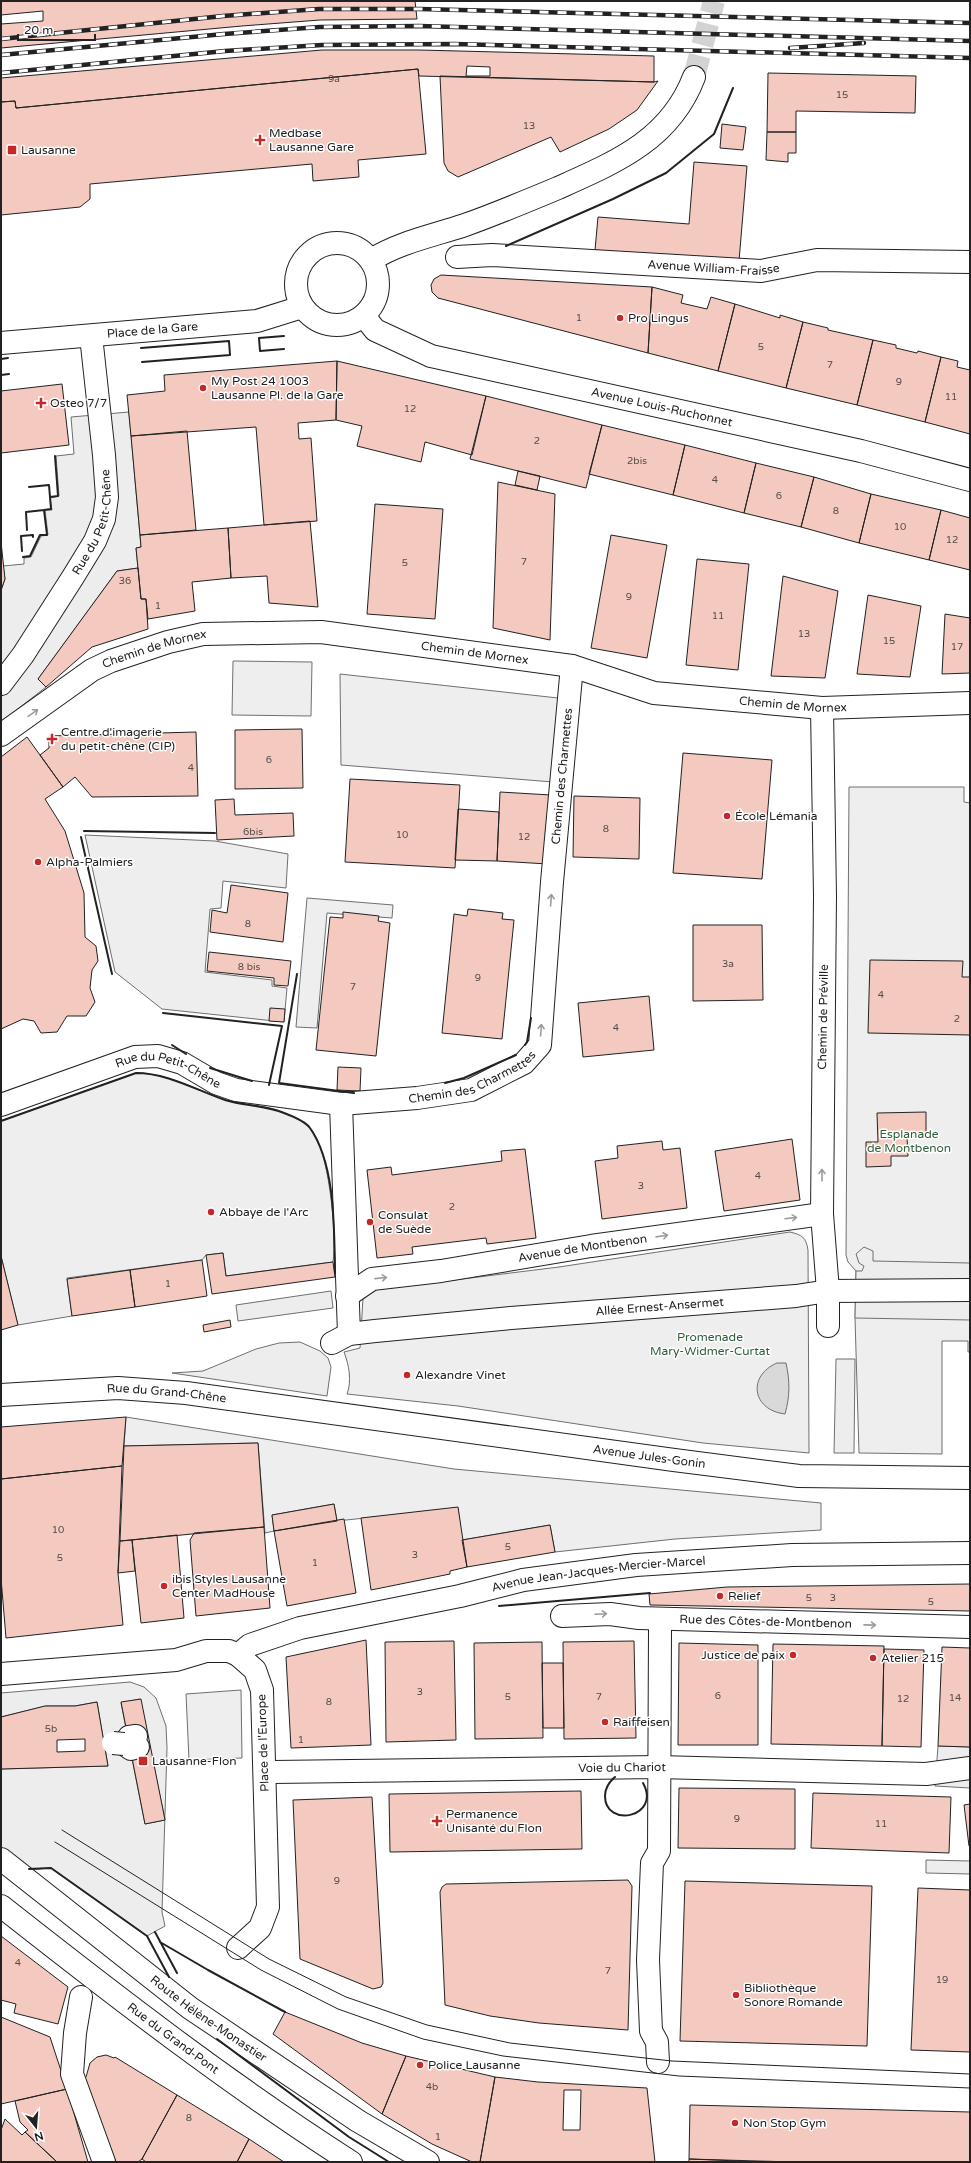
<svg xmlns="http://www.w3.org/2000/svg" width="971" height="2163" font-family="'Varela Round',sans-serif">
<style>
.green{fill:#eee;stroke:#6f6f6f}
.parking{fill:#ededed;stroke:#6f6f6f;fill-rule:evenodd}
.water{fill:#d9d9d9;stroke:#6f6f6f}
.building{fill:#f3c9c0;stroke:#222;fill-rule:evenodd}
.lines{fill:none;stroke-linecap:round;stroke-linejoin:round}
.secondary-tunnel{stroke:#d3d3d3;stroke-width:22;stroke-dasharray:22 11;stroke-linecap:butt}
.street-casing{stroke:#222;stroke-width:24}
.secondary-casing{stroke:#222;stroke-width:24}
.primary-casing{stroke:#222;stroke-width:24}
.street{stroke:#fff;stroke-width:22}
.secondary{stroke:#fff;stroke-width:22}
.primary{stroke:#fff;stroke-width:22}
.tram{stroke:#222;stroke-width:1}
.rail-casing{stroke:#222;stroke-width:4.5}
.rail{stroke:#fff;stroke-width:3;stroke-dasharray:9;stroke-linecap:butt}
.street-bridge-casing{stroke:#222;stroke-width:24;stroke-linecap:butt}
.street-bridge{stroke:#fff;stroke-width:22}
.wall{stroke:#222;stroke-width:2}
.oneway{stroke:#9c9c9c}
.poi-dot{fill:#c62828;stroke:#fff;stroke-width:1.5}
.labels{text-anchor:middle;stroke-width:3;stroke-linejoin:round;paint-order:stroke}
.number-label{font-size:10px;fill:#564c4a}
.poi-label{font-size:12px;fill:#222;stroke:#fff;text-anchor:start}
.street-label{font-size:12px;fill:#222;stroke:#fff}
.park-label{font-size:12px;fill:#2f5e38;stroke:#fff}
</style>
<rect width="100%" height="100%" fill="#fff"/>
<path class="green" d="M233,661L312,662L311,716L232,715Z
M340,674L558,698L553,782L341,765Z
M849,787H964V802L970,803V1352H968V1341H942V1454L859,1453L855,1318L856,1271L848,1262L846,1255Z
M85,835L215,841L288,854L286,888L223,881L221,908L210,909L205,972L272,980V986L287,988L284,1022L162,1009L115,972Z
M307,898L393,905L392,918L327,913L317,1028L296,1027Z
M136,1073C167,1073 197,1090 226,1100C244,1106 267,1105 285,1113C292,1116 303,1121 309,1127C329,1145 337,1235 333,1262L226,1276L223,1253L206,1255L202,1260L67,1278L72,1316L18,1325L1,1256V1121Z
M790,1232C802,1235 806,1237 808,1250L809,1453L703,1443L458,1406L347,1394C352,1381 349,1365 344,1352L360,1348L363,1298L374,1290L559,1267Z
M126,1417L454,1469L821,1503V1530L675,1539L555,1552L550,1525L462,1540L458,1508L337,1521L334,1504L272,1515L274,1531L265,1533L258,1443L124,1446Z
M241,1690L242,1758L189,1760L186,1694Z"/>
<path class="parking" d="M129,412L141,547L136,548L138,568L117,571L38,679L46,687L1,722V591L5,579L3,566L24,564V558L31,557L41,536L48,535L45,510H52L50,498L59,496L56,456L74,454L71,417Z
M864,1247L873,1251V1261L970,1263V1320L855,1318L856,1271H862L864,1266L859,1263L856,1254Z
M331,1291L333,1308L238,1321L236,1305Z
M300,1342L320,1351L328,1358L331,1367L327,1396L172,1373L203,1371L256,1349L279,1343Z
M836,1359H855L854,1453H834Z
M130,1682L144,1687L156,1698L166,1726L167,1748L162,1912L165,1926L147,1936L51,1868L25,1870L1,1850V1769L108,1766L97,1702L75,1706H46L1,1717V1693ZM140,1699L165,1820L145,1824L121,1703Z
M938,1746L970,1747V1788L935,1786Z
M926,1860L970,1861V1874L926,1873Z"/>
<path class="water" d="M777,1363H786C790,1381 790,1396 785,1414C752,1410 747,1376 777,1363Z"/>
<path class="building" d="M1,1H415L417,19L320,20L242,26L1,48Z
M43,11V21L1,24V15Z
M322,50H419L654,56V82L419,76L418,69L16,108L15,101L1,102V78Z
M467,66L490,67V76H466Z
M418,69L426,154L358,160L359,177L313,181L312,164L90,184V199L80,207L1,215V102L15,101L16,108Z
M768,73L916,76L915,113L796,111V132H767Z
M440,76L654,82L658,81L637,110L609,129L560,152L551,137L458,177L448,171L444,163Z
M722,124L746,127L743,150L720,148Z
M767,132H796V153H788V162L766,160Z
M694,162L747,166L739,261L595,250L598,217L689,224Z
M441,275L652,287L648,353L438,298L432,292L431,285L434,279Z
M652,287L683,295L681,303L707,309L711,297L735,304L718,371L648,353Z
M735,304L780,318V315L803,322L786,388L718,371Z
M803,322L828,328V330L873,340L857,405L786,388Z
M873,340L896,345V348L917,353L918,351L941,357L925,422L857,405Z
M941,357L958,361L957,367L970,370V434L925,422Z
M337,361L336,420L298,423L299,439L311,438L317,521L264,525L256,427L131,436L127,395L165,391L164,375Z
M337,361L486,396L472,455L425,442L421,462L357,446L362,426L336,420Z
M62,384L69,445L1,453V391Z
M486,396L602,425L586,488L470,459Z
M602,425L685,445L673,495L589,474Z
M187,431L196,530L140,535L131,436Z
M685,445L756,463L744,513L673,495Z
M756,463L814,477L801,527L744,513Z
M518,471L540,476L537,490L515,485Z
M814,477L871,494L859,543L801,527Z
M498,482L555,494L550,640L493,628Z
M871,494L941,510L929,560L859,543Z
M375,504L443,509L435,619L367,614Z
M941,510L970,518V570L929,560Z
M310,521L318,607L269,603L267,576L231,578L228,528Z
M228,528L231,578L192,582L195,611L148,619L146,599H141L136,548L141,547L140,535Z
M611,535L667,545L647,658L591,648Z
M1,542L5,579L1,590Z
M697,559L749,564L738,670L686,665Z
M138,568L141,599H146L148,629L92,647L46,687L38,679L117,571Z
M783,576L838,591L825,678L771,676Z
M868,595L921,606L910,677L857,674Z
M945,614L970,618V673L942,674Z
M302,729L303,788L235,789V730Z
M196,732L198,796L92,797L75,777L63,787L40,755L49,748V736Z
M27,737L63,787L45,799L65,831L84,893L85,937L96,946L98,961L92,970L90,988L95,1002L86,1016H67L57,1032L41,1033L34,1021L23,1019L1,1029V757Z
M683,753L772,760L762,879L673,873Z
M350,779L460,785L455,868L345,862Z
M500,792L551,795L548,864L497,861Z
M574,796L640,798L639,859L573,857Z
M234,799L235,815L293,813L294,836L217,840L215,800Z
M458,809L499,812L497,861L455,860Z
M231,885L288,893L283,942L210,932L212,910L227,913Z
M468,909L503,913L502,919L514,920L502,1039L442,1033L454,914L467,916Z
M343,912L379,916L378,921L390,923L376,1056L316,1050L330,917L343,918Z
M693,925H762L763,1000L693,1001Z
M209,952L291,961L288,986L274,985V978L207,971Z
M870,960L963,961L962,977H970V1035L868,1033Z
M649,996L654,1050L583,1057L578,1003Z
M270,1008L285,1009L284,1022L269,1021Z
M338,1067L361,1068L360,1091L337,1090Z
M926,1112V1136L907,1137L908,1156H891V1166L866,1167V1142H878L877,1113Z
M792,1139L800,1200L724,1211L715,1151Z
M662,1141L663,1150L680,1148L687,1208L602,1219L595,1161L618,1158L617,1146Z
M525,1149L536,1238L487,1244L486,1238L412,1247L413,1254L377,1258L367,1170L391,1167L392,1175L502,1161L501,1151Z
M223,1253L226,1276L333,1262L335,1277L212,1294L206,1255Z
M1,1256L18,1325L1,1330Z
M202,1260L207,1296L135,1307L130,1270Z
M130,1270L135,1307L72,1316L67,1279Z
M230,1320L231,1327L204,1332L203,1325Z
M126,1417L122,1466L1,1479V1427Z
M258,1443L264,1527L120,1541L124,1446Z
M122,1466L118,1573L123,1625L6,1638L1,1578V1479Z
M334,1504L337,1521L274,1531L272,1515Z
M458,1507L467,1567L450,1571V1574L371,1590L361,1518Z
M344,1519L356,1593L287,1606L274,1531Z
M550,1525L555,1552L467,1567L462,1540Z
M264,1527L270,1608L196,1616L190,1540L194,1533Z
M177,1535L184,1618L141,1623L132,1540Z
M132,1540L135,1571L118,1573L120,1541Z
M970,1584V1611L650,1605L649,1594L727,1587Z
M366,1640L371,1745L291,1748L286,1657Z
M454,1641L456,1740L386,1742L385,1642Z
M634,1641L636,1738L564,1739L563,1642Z
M542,1642L543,1738L475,1739L474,1643Z
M679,1643L758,1645V1745H678Z
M773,1644L884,1646L882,1746L771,1744Z
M942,1647L970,1648V1747L938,1746Z
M884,1649L924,1650L921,1747L882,1746Z
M542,1663H563L564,1728H543Z
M141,1699L165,1820L145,1824L121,1702Z
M97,1702L108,1766L1,1769V1717L45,1706H75ZM85,1739V1751L57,1752V1740Z
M679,1788L795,1789V1849L678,1848Z
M581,1791L582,1849L390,1852L389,1794Z
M813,1793L951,1797L949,1853L811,1848Z
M372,1797L383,1983L381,1987L373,1989L300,1959L293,1800Z
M970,1804V1846H969L964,1805Z
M628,1880L632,1886L628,2030L539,2023L490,2016L445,2005L440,1892L442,1887L446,1884Z
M685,1881L872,1886L867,2046L680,2041Z
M918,1888L970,1890V2052L911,2050Z
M1,1936L68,1987L58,2024L14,2013L16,2004L1,2000Z
M285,2012L362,2043L406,2056L382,2114L273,2034Z
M1,2017L50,2037L67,2089L1,2104Z
M106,2055L114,2058L115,2057L177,2095L142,2159L138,2162H116L84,2078L86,2077L90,2063L97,2057Z
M406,2056L495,2077L480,2162H472L432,2144L382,2114Z
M495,2077L538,2082L647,2088L655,2162H480Z
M67,2089L88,2162H57L25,2132L28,2130L20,2122L15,2101Z
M564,2090H581L580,2130H563Z
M177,2095L249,2139L237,2162H146L142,2159Z
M690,2105L970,2112V2162H793L689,2159Z
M5,2119L22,2135L25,2132L57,2162H1V2130Z
M249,2139L284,2162H237Z
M689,2159L739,2161V2162H689Z"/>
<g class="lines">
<path class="secondary-tunnel" d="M694,77L714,1"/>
<g class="street-casing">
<g id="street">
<path id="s1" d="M457,257L492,255L761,271L817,260L970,262"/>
<path id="s2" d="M1,684L23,655L73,577L95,541L104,519L107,497L104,455L91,336"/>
<path d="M822,708L825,896L822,1214L828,1291V1326"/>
<path id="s3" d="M1,735L92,670L111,661L168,642L203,634L321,632L572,666L654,693L822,708L970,703"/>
<path d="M341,1104L349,1334"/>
<path id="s4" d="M1,1105L135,1057L158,1056L182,1063L216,1083L236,1090L341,1104L417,1098L471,1090L524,1063L540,1045L552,882L572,666"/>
<path id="s5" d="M347,1296L372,1279L441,1271L591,1246L822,1214"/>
<path id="s6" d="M332,1343L349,1334L375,1331L511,1318L796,1296L828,1291L970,1290"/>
<path id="s7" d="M562,1616L610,1614L639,1618L970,1627"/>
<path d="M136,1736L129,1737L124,1744L131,1749L138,1747"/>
<path id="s8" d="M273,1772L658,1767L926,1774L970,1768"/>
<path id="s9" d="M1,1859L190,2008L358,2121L428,2162"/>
<path d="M238,1948L260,1928L268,1907L262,1690L255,1670L238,1655"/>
<path d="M81,1997L75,2033L72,2074L104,2162"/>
<path d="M658,2062L657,2042L651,2031L648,1960L652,1863L659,1851L660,1630"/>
</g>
</g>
<g class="secondary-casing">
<g id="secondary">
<circle cx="337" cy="284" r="41"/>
<path d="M371,260C400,242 432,236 465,225C496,214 527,201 558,188C616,162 670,140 694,77"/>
<path id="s10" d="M364,316L375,330L431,356L861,451L970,480"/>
<path id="s11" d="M1,343L257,321L302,307"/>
<path id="s12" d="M1,1674L176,1660L206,1651H229L238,1655L250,1645L300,1628L460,1596L523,1580L636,1565L792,1555L970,1553"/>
</g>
</g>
<g class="primary-casing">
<g id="primary">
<path id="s13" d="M1,1395L118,1388L186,1393L674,1460L799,1476L970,1478"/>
<path id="s14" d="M1,1906C114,1995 229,2084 351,2162"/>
</g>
</g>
<use href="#street" class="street"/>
<use href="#secondary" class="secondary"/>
<use href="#primary" class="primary"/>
<path class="tram" d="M62,1830L269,1959L346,1997L427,2025L510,2043L672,2061L970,2074
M55,1842L261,1970L338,2009L423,2039L503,2056L679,2076L970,2088"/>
<g class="rail-casing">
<path id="rail" d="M1,39L223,16L319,9H420L970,23
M790,48L864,43
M1,55L224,34L320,27L419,26L970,41
M1,73L225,51L322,45L455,44L970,58"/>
</g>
<use href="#rail" class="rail"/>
<g class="street-bridge-casing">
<path id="street-bridge" d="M113,1743L124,1744"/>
</g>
<use href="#street-bridge" class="street-bridge"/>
<path class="wall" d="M506,246L613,199L666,173L714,134L733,88
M284,336L259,338L260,351L284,349
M141,348L229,341L230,355L142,362
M1,359L8,358
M1,375L9,374
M29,487L49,485L50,497
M27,530L26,512L44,510
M22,551L21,536L33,535V537
M23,557L30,556L40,535H47L44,510L51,509L50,497L58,496L55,456
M84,831L215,833
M81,837L112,974
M297,974L279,1083L354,1093
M163,1013L282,1026L269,1085
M172,1045L186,1054
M525,1045L527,1042L531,1018
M210,1068L252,1081
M445,1083L464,1078L516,1055
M1,1121L136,1073C167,1073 196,1090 225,1100C244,1106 266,1105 284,1113C292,1116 306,1122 310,1128C336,1165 334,1230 335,1273
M499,1606L650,1593
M615,1777C609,1782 605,1788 605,1796C605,1829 662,1817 643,1783
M29,1869L51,1868L147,1936L169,1977
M155,1932L177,1973
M160,1942L208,1970L285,2012
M217,2039L349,2137L389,2162"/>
</g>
<defs><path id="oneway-shaft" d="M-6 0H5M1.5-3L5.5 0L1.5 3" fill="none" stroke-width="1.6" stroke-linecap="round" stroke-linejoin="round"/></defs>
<g class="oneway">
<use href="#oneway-shaft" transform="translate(33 713) rotate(-35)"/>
<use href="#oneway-shaft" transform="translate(551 900) rotate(-86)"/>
<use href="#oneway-shaft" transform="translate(541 1030) rotate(-86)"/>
<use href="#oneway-shaft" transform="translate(822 1175) rotate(-90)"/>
<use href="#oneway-shaft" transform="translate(791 1218) rotate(-7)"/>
<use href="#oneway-shaft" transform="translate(662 1236) rotate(-8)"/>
<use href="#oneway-shaft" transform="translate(381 1278) rotate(-6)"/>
<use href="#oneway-shaft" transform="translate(601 1614) rotate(-3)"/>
<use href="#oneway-shaft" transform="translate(870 1625) rotate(1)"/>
</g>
<g class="poi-dot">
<path d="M258 134h4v4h4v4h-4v4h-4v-4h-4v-4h4z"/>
<rect x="7" y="145" width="10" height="10" rx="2"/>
<circle cx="620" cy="318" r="4"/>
<circle cx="203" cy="388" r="4"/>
<path d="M39 397h4v4h4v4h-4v4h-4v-4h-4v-4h4z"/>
<path d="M50 733h4v4h4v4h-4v4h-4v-4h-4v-4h4z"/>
<circle cx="727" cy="816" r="4"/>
<circle cx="38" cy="862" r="4"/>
<circle cx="211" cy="1212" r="4"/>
<circle cx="370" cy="1222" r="4"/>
<circle cx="407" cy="1375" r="4"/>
<circle cx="164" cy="1586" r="4"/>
<circle cx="720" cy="1596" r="4"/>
<circle cx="793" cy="1655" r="4"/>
<circle cx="873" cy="1658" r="4"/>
<circle cx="605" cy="1722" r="4"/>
<rect x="138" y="1756" width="10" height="10" rx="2"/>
<path d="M435 1815h4v4h4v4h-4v4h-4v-4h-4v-4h4z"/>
<circle cx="736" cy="1995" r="4"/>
<circle cx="420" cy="2065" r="4"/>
<circle cx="735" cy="2123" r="4"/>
</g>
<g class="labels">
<g class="number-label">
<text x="334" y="82">9a</text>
<text x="842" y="98">15</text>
<text x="529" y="129">13</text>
<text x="579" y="321">1</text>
<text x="761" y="350">5</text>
<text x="830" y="368">7</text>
<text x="899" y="385">9</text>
<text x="951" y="400">11</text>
<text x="410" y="412">12</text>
<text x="537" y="444">2</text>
<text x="637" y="464">2bis</text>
<text x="715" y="483">4</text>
<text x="779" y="499">6</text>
<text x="836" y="514">8</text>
<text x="900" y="530">10</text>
<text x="952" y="543">12</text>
<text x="524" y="565">7</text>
<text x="405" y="566">5</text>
<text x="125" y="584">36</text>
<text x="629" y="600">9</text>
<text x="158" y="609">1</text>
<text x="718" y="619">11</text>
<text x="804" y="637">13</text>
<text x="889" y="644">15</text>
<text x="957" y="650">17</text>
<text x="269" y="763">6</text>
<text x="191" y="771">4</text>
<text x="606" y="832">8</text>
<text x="253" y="835">6bis</text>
<text x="402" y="838">10</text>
<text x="524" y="840">12</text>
<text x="248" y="927">8</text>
<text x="728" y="967">3a</text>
<text x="249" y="970">8 bis</text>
<text x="478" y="981">9</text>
<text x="353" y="990">7</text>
<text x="881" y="998">4</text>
<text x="957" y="1022">2</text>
<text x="616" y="1031">4</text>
<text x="758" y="1179">4</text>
<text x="641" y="1189">3</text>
<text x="452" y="1210">2</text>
<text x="168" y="1287">1</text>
<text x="58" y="1533">10</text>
<text x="508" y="1550">5</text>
<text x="415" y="1558">3</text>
<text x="60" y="1561">5</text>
<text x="315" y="1566">1</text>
<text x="809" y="1601">5</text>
<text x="833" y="1601">3</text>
<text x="931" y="1605">5</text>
<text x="420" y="1695">3</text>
<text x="718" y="1699">6</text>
<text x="508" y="1700">5</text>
<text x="599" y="1700">7</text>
<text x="955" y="1701">14</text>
<text x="903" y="1702">12</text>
<text x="329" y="1705">8</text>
<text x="51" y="1732">5b</text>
<text x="301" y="1743">1</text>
<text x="737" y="1822">9</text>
<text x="881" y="1827">11</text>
<text x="337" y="1884">9</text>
<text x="18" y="1966">4</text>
<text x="608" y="1974">7</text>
<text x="942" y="1983">19</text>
<text x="432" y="2090">4b</text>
<text x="189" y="2121">8</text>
<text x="438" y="2140">1</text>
</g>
<g class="poi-label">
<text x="269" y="137">Medbase<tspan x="269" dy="14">Lausanne Gare</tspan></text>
<text x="21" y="154">Lausanne</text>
<text x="628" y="322">Pro Lingus</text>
<text x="211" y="385">My Post 24 1003<tspan x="211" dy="14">Lausanne Pl. de la Gare</tspan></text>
<text x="50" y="407">Osteo 7/7</text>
<text x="61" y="736">Centre d'imagerie<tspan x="61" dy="14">du petit-chêne (CIP)</tspan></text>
<text x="735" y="820">École Lémania</text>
<text x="46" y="866">Alpha-Palmiers</text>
<text x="219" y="1216">Abbaye de l'Arc</text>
<text x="378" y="1219">Consulat<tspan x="378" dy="14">de Suède</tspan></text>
<text x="415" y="1379">Alexandre Vinet</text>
<text x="172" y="1583">ibis Styles Lausanne<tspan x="172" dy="14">Center MadHouse</tspan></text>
<text x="728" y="1600">Relief</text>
<text x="785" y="1659" text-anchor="end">Justice de paix</text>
<text x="881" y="1662">Atelier 215</text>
<text x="613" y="1726">Raiffeisen</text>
<text x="152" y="1765">Lausanne-Flon</text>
<text x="446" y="1818">Permanence<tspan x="446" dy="14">Unisanté du Flon</tspan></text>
<text x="744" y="1992">Bibliothèque<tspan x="744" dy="14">Sonore Romande</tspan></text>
<text x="428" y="2069">Police Lausanne</text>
<text x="743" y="2127">Non Stop Gym</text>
</g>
<g class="street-label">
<text dy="4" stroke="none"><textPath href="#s1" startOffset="257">Avenue William-Fraisse</textPath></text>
<text dy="4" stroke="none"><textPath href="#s11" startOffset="152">Place de la Gare</textPath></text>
<text dy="4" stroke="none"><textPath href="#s10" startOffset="316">Avenue Louis-Ruchonnet</textPath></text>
<text dy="4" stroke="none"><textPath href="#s2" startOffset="189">Rue du Petit-Chêne</textPath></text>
<text dy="4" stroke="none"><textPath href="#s3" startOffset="178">Chemin de Mornex</textPath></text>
<text dy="4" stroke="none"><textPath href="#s3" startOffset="502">Chemin de Mornex</textPath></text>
<text dy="4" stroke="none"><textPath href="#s3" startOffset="826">Chemin de Mornex</textPath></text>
<text dy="4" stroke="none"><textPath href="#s4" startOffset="841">Chemin des Charmettes</textPath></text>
<text transform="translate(823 1017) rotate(-89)" y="4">Chemin de Préville</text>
<text dy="4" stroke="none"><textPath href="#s4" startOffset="493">Chemin des Charmettes</textPath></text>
<text dy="4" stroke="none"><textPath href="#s4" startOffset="178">Rue du Petit-Chêne</textPath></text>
<text dy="4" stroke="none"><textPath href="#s5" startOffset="243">Avenue de Montbenon</textPath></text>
<text dy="4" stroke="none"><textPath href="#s6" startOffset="331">Allée Ernest-Ansermet</textPath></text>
<text dy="4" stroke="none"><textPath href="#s13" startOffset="166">Rue du Grand-Chêne</textPath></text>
<text dy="4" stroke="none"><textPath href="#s13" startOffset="653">Avenue Jules-Gonin</textPath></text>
<text dy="4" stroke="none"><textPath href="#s12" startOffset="612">Avenue Jean-Jacques-Mercier-Marcel</textPath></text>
<text dy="4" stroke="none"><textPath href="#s7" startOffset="204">Rue des Côtes-de-Montbenon</textPath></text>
<text transform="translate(263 1743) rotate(-92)" y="4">Place de l'Europe</text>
<text dy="4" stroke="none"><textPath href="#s8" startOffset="349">Voie du Chariot</textPath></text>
<text dy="4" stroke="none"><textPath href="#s9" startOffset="262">Route Hélène-Monastier</textPath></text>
<text dy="4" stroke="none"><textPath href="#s14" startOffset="217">Rue du Grand-Pont</textPath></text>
</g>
<g class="park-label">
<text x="909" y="1138">Esplanade<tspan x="909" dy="14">de Montbenon</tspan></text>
<text x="710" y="1341">Promenade<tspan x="710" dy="14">Mary-Widmer-Curtat</tspan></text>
</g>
</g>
<rect width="971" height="2163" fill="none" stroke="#222222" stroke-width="4"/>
<g transform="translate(36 2127) rotate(163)" stroke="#ffffff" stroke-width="3" paint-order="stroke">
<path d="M0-3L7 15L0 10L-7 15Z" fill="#222222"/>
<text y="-6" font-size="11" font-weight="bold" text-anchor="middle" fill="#222222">N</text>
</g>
<path d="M18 34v6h77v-6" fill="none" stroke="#222222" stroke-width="2"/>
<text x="24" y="34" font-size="12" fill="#222222" stroke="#ffffff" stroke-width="3" paint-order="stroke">20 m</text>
</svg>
